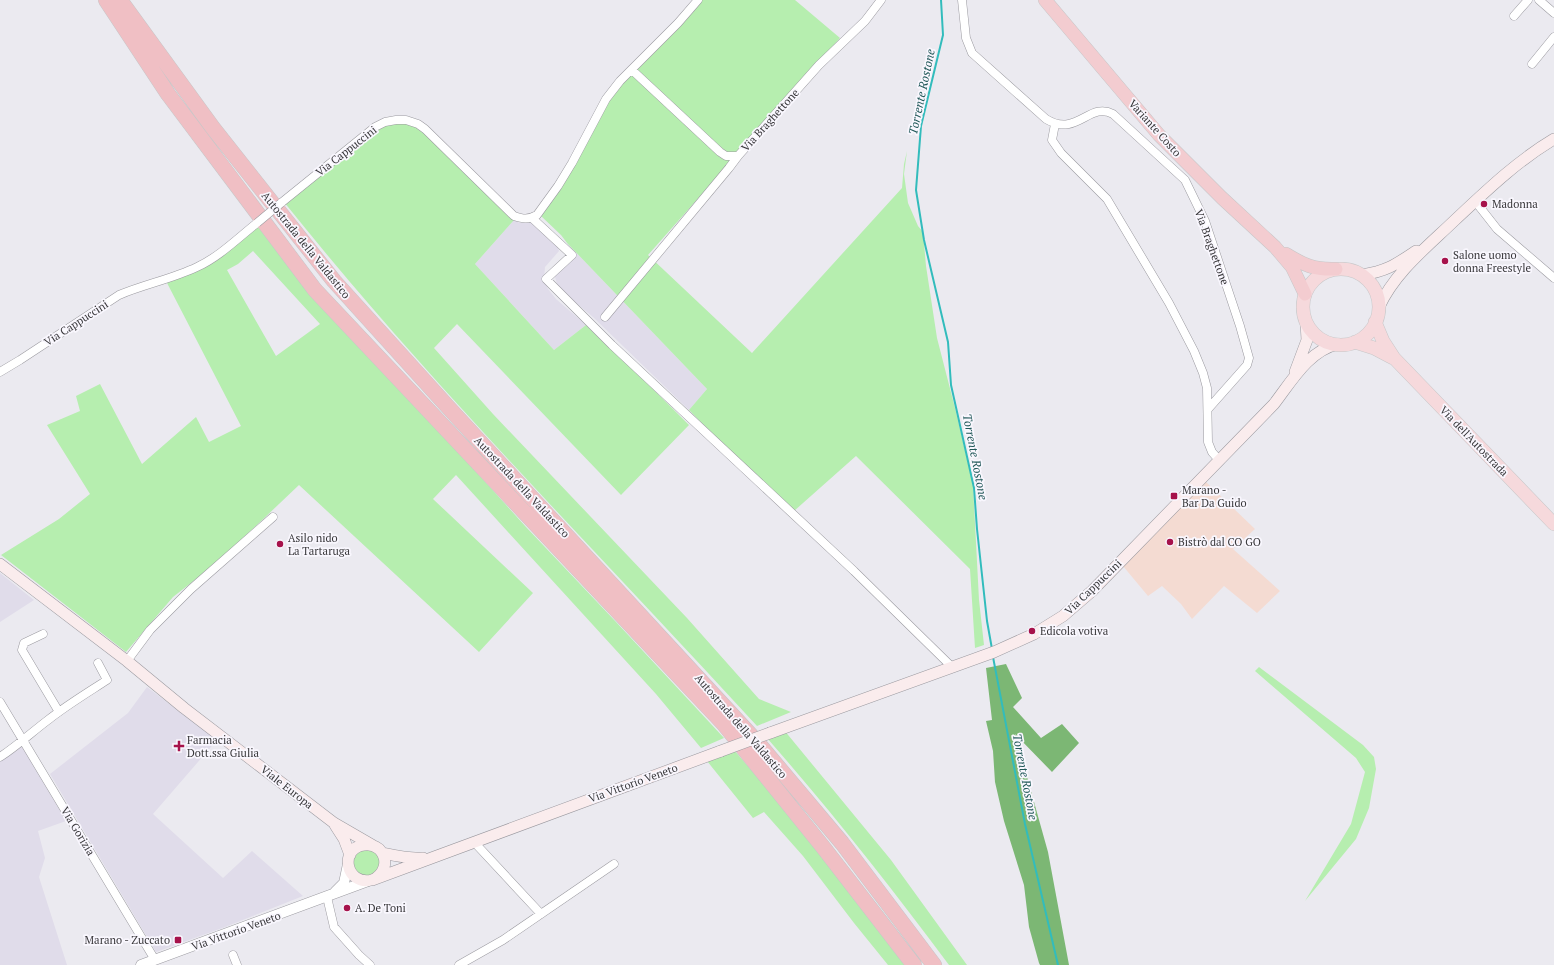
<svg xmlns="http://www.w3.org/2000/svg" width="1554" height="965" font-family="'PT Serif',serif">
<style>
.commercial{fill:#f4dbd2}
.built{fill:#e0dcea}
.green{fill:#b6eeaf;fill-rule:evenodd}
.forest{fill:#7cb774}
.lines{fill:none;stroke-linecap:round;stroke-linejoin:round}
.stream{stroke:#32bcbc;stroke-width:2}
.minor-casing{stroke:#9b9aa0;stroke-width:9}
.tertiary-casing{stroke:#9b9aa0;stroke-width:11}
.secondary-casing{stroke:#9b9aa0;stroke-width:12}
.primary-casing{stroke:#c7c7c8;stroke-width:14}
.trunk-casing{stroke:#c7c7c8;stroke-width:14}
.motorway-casing{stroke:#c7c7c8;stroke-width:16}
.minor{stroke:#fff;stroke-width:8}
.tertiary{stroke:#fff;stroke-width:10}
.secondary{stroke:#faeced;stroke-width:11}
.primary{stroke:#f6d9dc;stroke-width:13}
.trunk{stroke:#f3ccd0;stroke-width:13}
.motorway{stroke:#f0bfc4;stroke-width:15}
.minor-bridge-casing{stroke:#9b9aa0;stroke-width:9;stroke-linecap:butt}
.secondary-bridge-casing{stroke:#9b9aa0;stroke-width:12;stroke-linecap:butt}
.minor-bridge{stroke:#fff;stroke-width:8}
.secondary-bridge{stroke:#faeced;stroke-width:11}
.poi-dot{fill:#a6124b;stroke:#f9f7fe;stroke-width:1.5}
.labels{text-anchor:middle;stroke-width:3.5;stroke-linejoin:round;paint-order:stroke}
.street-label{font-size:11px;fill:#373639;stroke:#f9f7fe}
.poi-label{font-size:11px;fill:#373639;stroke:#f9f7fe;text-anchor:start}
.water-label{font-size:12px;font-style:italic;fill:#225959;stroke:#f9f7fe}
</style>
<rect width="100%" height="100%" fill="#ebeaf0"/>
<path class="commercial" d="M1205,481L1255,529L1233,549L1280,591L1257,613L1224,586L1192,619L1181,604L1162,586L1148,596L1123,566Z"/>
<path class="built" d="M514,220L520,223H532L554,242L558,248L559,251L545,267L544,280L548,289L556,299L586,325L554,350L475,264Z
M567,243L707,389L689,410L593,317L563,292L557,284L554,273L567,258L570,249Z
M0,573L34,600L0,622Z
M147,687L217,740L153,814L223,878L252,851L303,896L225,927L156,952L50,774L128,713Z
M21,745L66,821L38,831L45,858L39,877L67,965H0V760Z"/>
<path class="green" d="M699,0H795L840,38L648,255L752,353L902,188L904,164L907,151L904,174L908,203L918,226L923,232L926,266L937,338L955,408L973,485L979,600L984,645L975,648L970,569L856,456L794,511L753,476L689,410L707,389L567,243L561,235L541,216L607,103L620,86Z
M392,122L412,124L422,130L514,220L475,264L554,350L586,325L657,393L689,425L621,495L457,324L434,348L493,414L687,618L759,699L791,712L757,726C598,552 431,386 284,202L369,134Z
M259,223L424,414L526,527L617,623L724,738L701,748L656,694L456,475L433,499L533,593L479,652L299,485L219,561L173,597L126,652L1,555L59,519L90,494L47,425L80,411L76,396L100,384L142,464L196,417L209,442L241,426L166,281L184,275ZM253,251L320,324L276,356L227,270L238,264Z
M1259,667L1363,745L1374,757L1376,769L1369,808L1356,839L1305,901L1351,824L1365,772L1356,758L1255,671Z
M784,730L891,860L967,965H949C891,887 831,811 767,738Z
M734,750L784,808L907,965H888L854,923L803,856L764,812L753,818L707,761Z
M367,848L379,855V871L368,878L355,873L353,857L355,853Z"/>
<path class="forest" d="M1006,664L1022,698L1013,707L1041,738L1062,724L1079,743L1052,772L1015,734L1048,852L1069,965H1040L1039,963L1029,927L1024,885L1004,821L995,782L993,751L986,721L992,720L986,668Z"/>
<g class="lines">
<path class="stream" d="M941,0L943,35L921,126L916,190L924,240L948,342L951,385L974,488L977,529L987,621L992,649
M993,657L1025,824L1058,965"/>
<g class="minor-casing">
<path id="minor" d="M962,0L966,38L972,53L1046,119C1077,138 1089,101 1113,114L1185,180L1205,221L1240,326L1249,358L1247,365L1208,409
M1539,0L1554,13
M1514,16L1528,0
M1532,64L1554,37
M632,70L720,152L726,156H738L819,65L865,21L881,0
M1055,124L1052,140L1061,153L1107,199L1169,303L1194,351L1203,373L1207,388L1208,442L1212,452L1219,460
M1475,201L1497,229L1554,278
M281,203L375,127L385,122L396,120H406L418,124L425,129L514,216C523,219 528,220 537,215L558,186L572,163L606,99L620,81L678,23L698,0
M532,218L572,255L546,279L612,345L854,571L952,667
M605,317L729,168L738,156
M0,372L20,360L119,295C145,284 172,279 197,267C219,257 238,238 257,223
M43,634L24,643L22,650L59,712
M127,661L150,630L191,589L273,517
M0,702L155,960
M0,757C17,746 32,732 48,720C67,705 87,693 107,680L98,663
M474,842L541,914
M327,897L334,927L359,955L370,965
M233,955L237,965
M459,965L503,940L614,864"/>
</g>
<g class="tertiary-casing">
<path id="tertiary" d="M335,892L344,883L348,864
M141,965L368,881"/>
</g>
<g class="secondary-casing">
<path id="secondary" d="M1362,275C1387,271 1395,265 1416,251
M1379,307C1395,272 1427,247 1455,220C1486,191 1517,161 1554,139
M1295,372L1307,340L1306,322
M0,564L127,661L184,708L334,823L372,845
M770,733L994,652L1034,634L1063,616L1092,591L1274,404C1291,382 1309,350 1338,344
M335,825L344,839L350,855
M382,853C396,856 409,859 423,858
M376,878C386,871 388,858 379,849C375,846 370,844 364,845C339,848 345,886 372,880L721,751"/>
</g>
<g class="primary-casing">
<path id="primary" d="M1303 307a38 38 0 1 1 76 0a38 38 0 1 1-76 0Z
M1375,322L1383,341L1394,358L1554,524
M1355,342L1374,348L1393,358"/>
</g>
<g class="trunk-casing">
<path id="trunk" d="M1045,0L1159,135L1222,198L1275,247L1292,267L1305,294
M1286,254C1304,265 1314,270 1336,269"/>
</g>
<g class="motorway-casing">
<path id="motorway" d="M106,0L168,94L315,290L723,723L823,847L914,965
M120,0L213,128L334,281L448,407L758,743L842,843L934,965"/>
</g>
<use href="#minor" class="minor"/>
<use href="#tertiary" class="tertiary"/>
<use href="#secondary" class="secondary"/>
<use href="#primary" class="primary"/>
<use href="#trunk" class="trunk"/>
<use href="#motorway" class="motorway"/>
<g class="minor-bridge-casing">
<path id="minor-bridge" d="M257,223L281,203"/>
</g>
<g class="secondary-bridge-casing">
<path id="secondary-bridge" d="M721,751L770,733"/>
</g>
<use href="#minor-bridge" class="minor-bridge"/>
<use href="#secondary-bridge" class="secondary-bridge"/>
</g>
<g class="poi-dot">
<circle cx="1484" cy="204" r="4"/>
<circle cx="1445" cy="261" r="4"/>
<rect x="1170" y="492" width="8" height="8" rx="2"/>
<circle cx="1170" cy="542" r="4"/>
<circle cx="280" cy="544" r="4"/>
<circle cx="1032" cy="631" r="4"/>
<path d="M177 740h4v4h4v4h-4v4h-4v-4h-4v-4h4z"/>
<circle cx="347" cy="908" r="4"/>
<rect x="174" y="936" width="8" height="8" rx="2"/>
</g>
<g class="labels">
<g class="street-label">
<text transform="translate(770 120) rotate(-48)" y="4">Via Braghettone</text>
<text transform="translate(1155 128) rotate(48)" y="4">Variante Costo</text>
<text transform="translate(346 151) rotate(-38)" y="4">Via Cappuccini</text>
<text transform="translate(306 245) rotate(51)" y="4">Autostrada della Valdastico</text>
<text transform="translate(1212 247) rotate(70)" y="4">Via Braghettone</text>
<text transform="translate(76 323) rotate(-33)" y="4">Via Cappuccini</text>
<text transform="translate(1474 441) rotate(46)" y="4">Via dell'Autostrada</text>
<text transform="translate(522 487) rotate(47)" y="4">Autostrada della Valdastico</text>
<text transform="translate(1093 587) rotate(-44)" y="4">Via Cappuccini</text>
<text transform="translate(741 726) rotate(49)" y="4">Autostrada della Valdastico</text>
<text transform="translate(633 783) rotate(-20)" y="4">Via Vittorio Veneto</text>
<text transform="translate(287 787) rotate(38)" y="4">Viale Europa</text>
<text transform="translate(78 831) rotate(59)" y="4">Via Gorizia</text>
<text transform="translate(236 931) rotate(-20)" y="4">Via Vittorio Veneto</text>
</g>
<g class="poi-label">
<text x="1492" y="208">Madonna</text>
<text x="1453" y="259">Salone uomo<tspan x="1453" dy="13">donna Freestyle</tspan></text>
<text x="1182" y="494">Marano -<tspan x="1182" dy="13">Bar Da Guido</tspan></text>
<text x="288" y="542">Asilo nido<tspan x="288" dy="13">La Tartaruga</tspan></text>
<text x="1178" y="546">Bistrò dal CO GO</text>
<text x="1040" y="635">Edicola votiva</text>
<text x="187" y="744">Farmacia<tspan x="187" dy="13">Dott.ssa Giulia</tspan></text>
<text x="355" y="912">A. De Toni</text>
<text x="170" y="944" text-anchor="end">Marano - Zuccato</text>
</g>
<g class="water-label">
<text transform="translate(922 92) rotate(-78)" y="4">Torrente Rostone</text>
<text transform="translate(975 457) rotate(79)" y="4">Torrente Rostone</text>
<text transform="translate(1025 777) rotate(79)" y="4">Torrente Rostone</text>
</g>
</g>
</svg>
